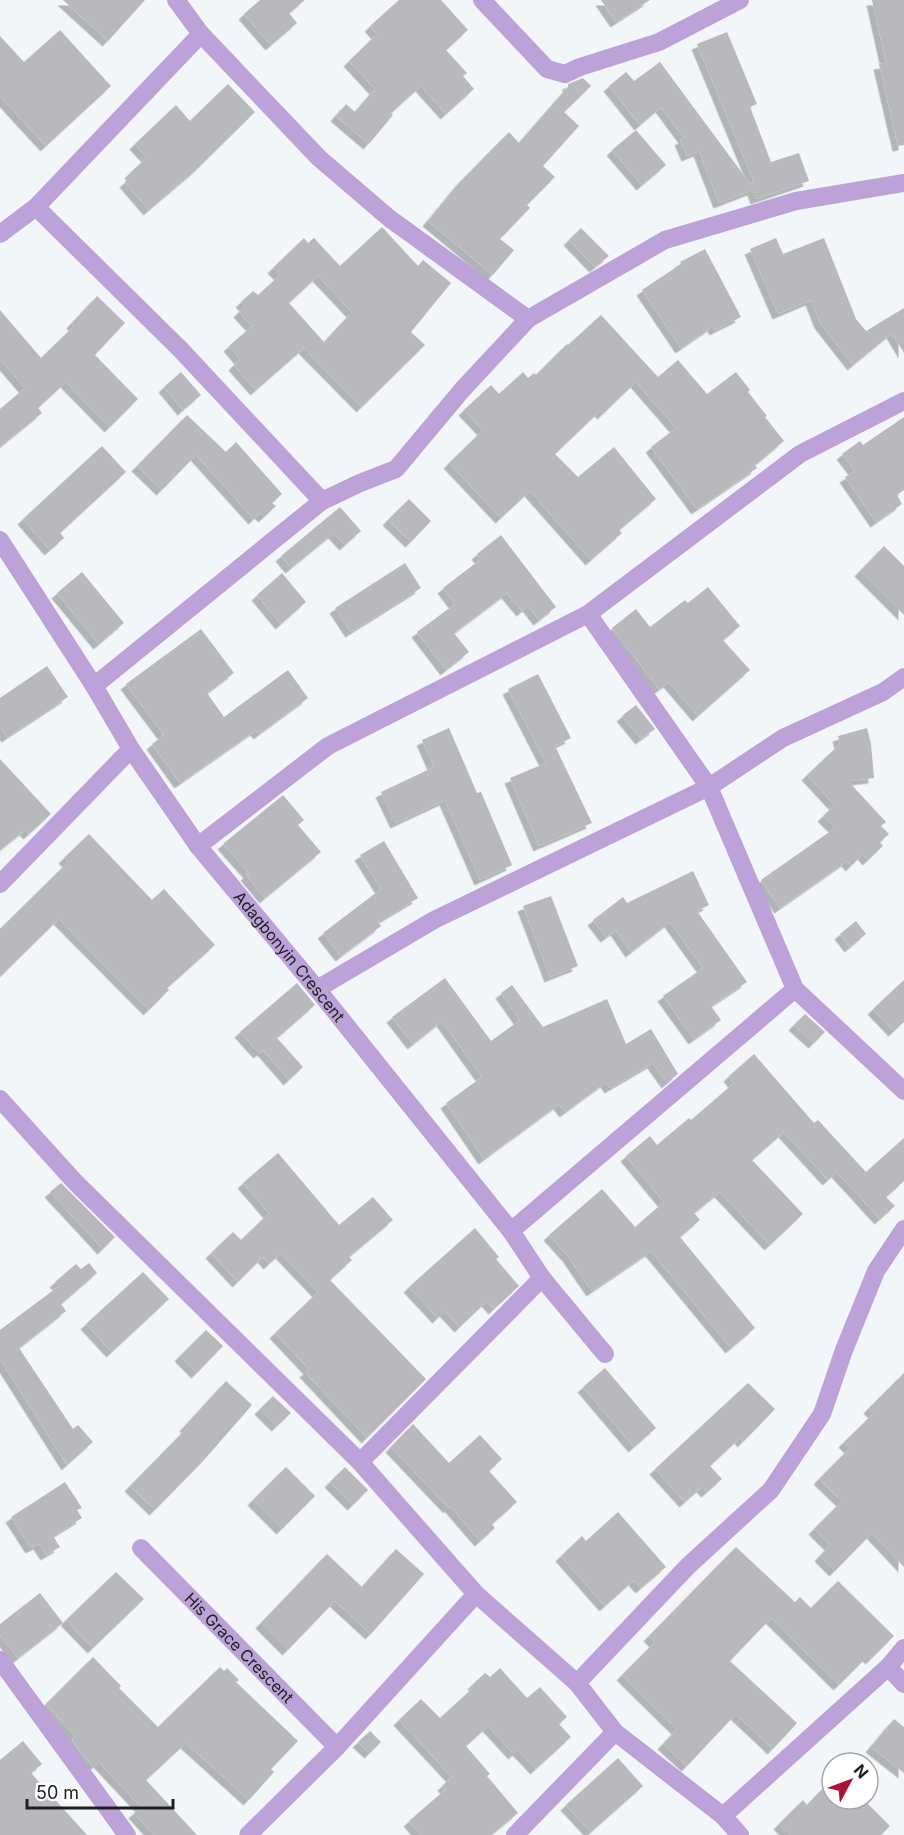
<svg xmlns="http://www.w3.org/2000/svg" width="904" height="1835" font-family="Inter,sans-serif">
<style>
.building{fill:#b9b9bd;fill-rule:evenodd;filter:url(#shadow)}
.lines{fill:none;stroke-linecap:round;stroke-linejoin:round}
.street{stroke:#bca2d8;stroke-width:18}
.labels{text-anchor:middle;stroke-width:4.5;stroke-linejoin:round;paint-order:stroke}
.street-label{font-size:16px;fill:#1d1e1f;stroke:#fff}
</style>
<defs>
<filter id="shadow"><feDropShadow dx="-5.5" dy="5.5" stdDeviation="0" flood-color="#0004"/></filter>
</defs>
<rect width="100%" height="100%" fill="#f2f6f9"/>
<path class="building" d="M63,0H145L108,41Z
M260,0H305L289,13L297,23L271,45L244,14Z
M399,0H441L468,30L446,50L467,73L463,76L474,89L446,114L421,86L391,113L393,115L369,144L336,116L346,104L355,112L375,89L349,61L377,34L370,26Z
M601,0H650L616,22Z
M872,0H904V145L898,146L879,64L886,63Z
M60,30L111,86L46,146L0,96V36L24,62Z
M727,32L757,104L750,107L771,162L799,153L809,181L756,199L753,190L719,203L699,151L687,156L680,140L684,138L661,107L640,125L609,86L626,72L634,81L660,62L751,185V184L754,182L697,44Z
M583,78L591,86L564,112L579,126L543,166L555,177L527,205L530,208L500,239L514,250L493,275L428,221L459,183L509,132L519,143L568,87V84Z
M228,84L255,112L195,171L149,210L125,182L132,176L130,173L147,157L135,144L176,105L190,121Z
M636,130L666,165L642,185L612,150Z
M382,227L418,266L423,260L451,283L411,332L425,345L362,407L304,348L256,390L234,365L240,359L229,346L252,326L239,312L245,306L241,302L253,291L258,295L280,275L273,268L304,238L308,243L314,238L340,266ZM318,276L352,312L324,342L289,303Z
M581,228L609,256L595,267L569,240Z
M776,238L783,254L824,238L856,319L866,331L904,308V353L892,333L853,365L820,323L811,300L778,314L750,249Z
M705,249L741,317L715,330L713,326L681,348L642,290L681,264L680,262Z
M97,296L125,323L95,355L138,399L110,427L66,382L38,408L42,413L0,447V409L25,388L0,359V310L41,358L74,326L72,323Z
M601,315L658,377L678,360L707,394L736,372L750,390L748,392L767,416L765,417L784,441L755,465L757,468L697,509L651,447L676,428L636,382L603,414L600,411L555,454L578,477L614,447L656,499L619,530L622,533L591,560L530,491L501,518L449,463L483,430L464,410L491,385L499,394L523,372L528,378L534,373L536,375L567,344L568,345Z
M181,372L201,395L183,410L164,387Z
M187,415L226,452L236,442L282,494L272,503L276,506L264,517L260,513L254,519L196,455L162,490L137,466Z
M904,417V490L897,495L902,504L876,522L845,477L855,471L842,454L860,441L863,445Z
M102,446L126,472L60,533L64,538L50,550L23,519Z
M409,499L431,521L411,542L388,520Z
M340,507L361,531L345,545L334,533L291,568L281,556Z
M501,535L556,607L539,620L528,606L522,611L507,593L454,633L469,652L446,670L417,632L455,604L443,588L481,559L477,554Z
M884,546L904,566V615L860,571Z
M405,563L421,588L351,632L335,608Z
M82,572L124,623L99,644L57,593Z
M282,573L306,602L281,624L257,595Z
M708,587L740,626L723,640L750,670L698,716L669,682L659,689L612,628L636,609L650,627L685,600L688,603Z
M201,629L234,673L207,693L224,717L288,670L308,698L259,734L256,730L180,783L152,744L164,735L126,684Z
M47,666L68,697L7,737L0,727V698Z
M538,674L571,738L555,746L592,823L539,846L510,778L546,763L508,689Z
M636,705L655,729L641,739L622,716Z
M449,728L477,793L481,792L512,865L480,880L445,800L396,823L381,792L434,767L422,740Z
M867,728L871,744L874,778L848,781L886,822L881,826L889,834L880,842L883,846L868,860L863,854L851,866L847,861L780,908L761,880L835,828L823,816L835,805L807,775L840,744L838,736Z
M0,759L51,814L29,834L25,830L0,850Z
M283,795L304,820L298,825L321,852L265,898L246,875L249,873L223,844Z
M89,834L152,900L164,889L215,945L167,988L169,990L149,1010L59,919L0,977V929L68,862L64,858Z
M384,841L418,898L378,922L381,926L341,956L323,933L381,889L360,855Z
M693,871L709,905L697,911L747,982L711,1006L721,1020L694,1039L663,996L703,968L670,922L631,952L616,930L606,937L593,920L623,897L627,903Z
M551,896L578,966L550,977L523,906Z
M856,921L866,934L850,947L840,934Z
M445,978L491,1041L520,1020L501,993L512,985L543,1027L607,999L626,1044L651,1029L678,1074L667,1083L653,1063L610,1088L606,1082L565,1112L559,1104L484,1159L446,1103L482,1077L442,1021L413,1044L392,1017Z
M904,980V1022L894,1031L873,1009Z
M297,983L315,1005L277,1038L303,1067L289,1080L263,1050L259,1053L240,1032Z
M805,1014L825,1032L814,1043L794,1025Z
M754,1054L814,1123L818,1120L866,1172L904,1138V1181L886,1197L895,1206L880,1219L837,1172L828,1180L784,1132L752,1160L803,1214L770,1245L720,1192L694,1213L700,1220L680,1237L755,1328L731,1348L651,1251L592,1291L568,1256L549,1235L602,1189L635,1227L664,1202L626,1156L650,1136L657,1145L689,1118L691,1120L734,1083L729,1076Z
M278,1153L339,1225L373,1197L393,1220L349,1257L352,1260L330,1280L426,1379L367,1438L305,1372L309,1369L275,1333L318,1292L281,1253L269,1264L263,1257L238,1282L211,1253L233,1232L241,1240L269,1213L243,1183Z
M61,1183L115,1237L103,1249L50,1192Z
M475,1228L499,1257L496,1259L519,1286L494,1309L487,1301L460,1327L445,1311L438,1318L409,1287Z
M89,1263L97,1273L61,1304L66,1311L19,1348L73,1429L78,1425L93,1442L67,1465L0,1359V1330L59,1286L55,1282L76,1264L81,1269Z
M143,1272L169,1299L112,1352L86,1324Z
M206,1330L223,1346L197,1373L180,1356Z
M605,1368L656,1428L634,1447L583,1387Z
M904,1373V1567L872,1533L835,1571L820,1556L830,1545L814,1529L842,1501L819,1479L850,1448L844,1442L874,1413L869,1408Z
M226,1381L252,1405L204,1460L155,1510L130,1486L187,1428L185,1426Z
M748,1383L775,1409L743,1442L740,1438L710,1466L722,1479L707,1492L702,1487L685,1502L655,1469Z
M273,1396L291,1413L277,1426L260,1409Z
M413,1424L449,1463L480,1435L502,1459L489,1471L517,1502L492,1524L495,1528L480,1541L450,1506L449,1508L391,1447Z
M286,1467L315,1496L282,1529L253,1500Z
M345,1467L368,1490L353,1505L330,1482Z
M65,1482L82,1508L77,1510L82,1518L53,1536L60,1547L46,1555L39,1544L31,1548L11,1517Z
M618,1512L666,1567L641,1588L634,1580L605,1606L561,1556L582,1536L586,1541Z
M736,1547L795,1602L800,1597L811,1608L838,1581L894,1636L871,1659L868,1656L839,1685L771,1618L730,1661L797,1723L773,1749L736,1714L687,1766L663,1744L677,1729L622,1675L655,1642L649,1636Z
M396,1549L424,1574L371,1634L335,1601L288,1650L261,1623L327,1554L362,1587Z
M116,1572L144,1599L93,1648L66,1620Z
M40,1593L63,1623L18,1658L0,1635V1624Z
M93,1657L121,1686L119,1688L158,1727L220,1667L224,1671L227,1668L239,1680L236,1682L298,1741L271,1769L274,1772L249,1800L186,1743L146,1780L197,1835H154L134,1813L141,1807L99,1762L94,1767L82,1754L72,1740L75,1736L46,1704Z
M500,1668L527,1698L540,1687L567,1717L559,1724L571,1737L536,1769L518,1750L514,1754L488,1726L466,1746L490,1774L487,1776L518,1813L491,1835H421L409,1821L446,1789L443,1785L452,1777L399,1720L421,1699L440,1718L475,1686L473,1684L485,1673L490,1677Z
M894,1719L904,1727V1773L871,1747Z
M370,1731L381,1742L370,1753L358,1742Z
M23,1741L42,1764L31,1773L87,1835H0V1760Z
M618,1758L643,1786L591,1832L566,1805Z
M832,1779V1799H863L890,1826L881,1835H790L779,1824L803,1800L807,1805Z"/>
<g class="lines">
<g class="street">
<path d="M176,0L201,34L319,158L389,218L528,319"/>
<path d="M482,0L547,69L565,74L580,67L659,42L740,0"/>
<path d="M36,207L181,350L322,501"/>
<path d="M0,234L36,207L201,34"/>
<path id="s1" d="M0,540L94,686L131,749L198,846L317,989L511,1231L542,1278L605,1354"/>
<path d="M588,614L709,787L795,989L904,1091"/>
<path d="M94,686L322,501L360,483L396,469L462,390L528,319L665,240L796,201L904,183"/>
<path d="M198,846L328,746L588,614L800,454L904,401"/>
<path d="M0,884L131,749"/>
<path d="M317,989L434,920L709,787L783,738L883,692L904,677"/>
<path d="M0,1099L75,1182L360,1462L476,1594L577,1683L615,1732L723,1816L740,1835"/>
<path d="M511,1231L795,989"/>
<path d="M360,1462L542,1278"/>
<path id="s2" d="M141,1548L337,1747"/>
<path d="M0,1660L127,1835"/>
<path d="M888,1667L904,1684"/>
<path d="M577,1683L688,1566L771,1490L822,1414L844,1350L876,1271L904,1229"/>
<path d="M723,1816L888,1667L904,1648"/>
<path d="M248,1835L337,1747L476,1594"/>
<path d="M515,1835L615,1732"/>
</g>
</g>
<g class="labels">
<g class="street-label">
<text dy="6" stroke="none"><textPath href="#s1" startOffset="508">Adagbonyin Crescent</textPath></text>
<text dy="6" stroke="none"><textPath href="#s2" startOffset="140">His Grace Crescent</textPath></text>
</g>
</g>
<g transform="translate(850 1781) rotate(49)"><circle r="28" fill="#ffffff" stroke="#a5a5a5" stroke-width="1.5"/>
<path d="M0-4.5L10 22L0 15L-10 22Z" fill="#a91235"/>
<text y="-9" font-size="16" font-weight="bold" text-anchor="middle" fill="#1d1e1f">N</text>
</g>
<path d="M27 1799v9h146v-9" fill="none" stroke="#1d1e1f" stroke-width="3"/>
<text x="36" y="1799" font-size="18" fill="#1d1e1f" stroke="#ffffff" stroke-width="4.5" paint-order="stroke">50 m</text>
</svg>
